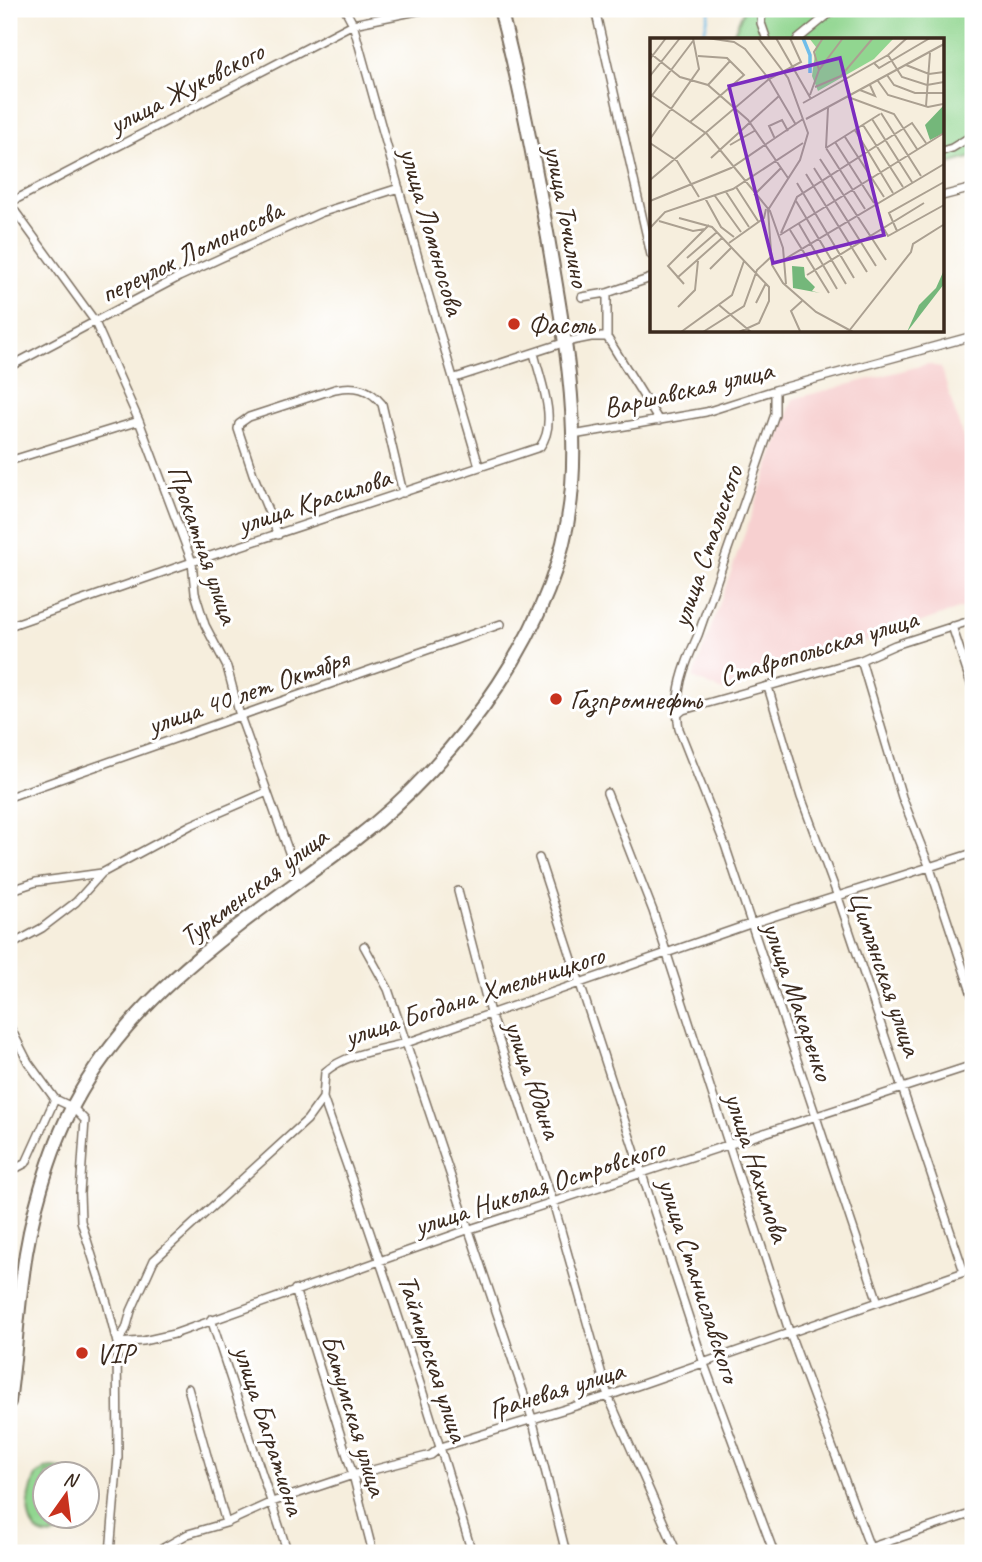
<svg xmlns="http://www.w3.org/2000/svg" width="982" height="1562" font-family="Caveat,sans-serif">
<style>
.built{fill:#f7d0d0}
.green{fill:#91d690;stroke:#668057;stroke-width:2}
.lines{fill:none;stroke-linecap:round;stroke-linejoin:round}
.stream{stroke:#70beea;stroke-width:2.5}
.street-casing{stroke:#7c6f61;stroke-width:10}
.primary-casing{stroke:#7c6f61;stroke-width:16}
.street{stroke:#fff;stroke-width:7}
.primary{stroke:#fff;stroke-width:12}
.poi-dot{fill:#c8321e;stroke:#fff;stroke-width:2.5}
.labels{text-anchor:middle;stroke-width:6;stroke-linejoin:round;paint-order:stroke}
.street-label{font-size:28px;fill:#3b2a1e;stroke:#fff}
.poi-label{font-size:28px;fill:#3b2a1e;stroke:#fff;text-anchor:start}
.inset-river{fill:none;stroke:#70beea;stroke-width:3.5}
.inset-road{fill:none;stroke:#aba091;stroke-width:2}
.view{fill:#7b2cbf;fill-opacity:0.15;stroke:#7b2cbf;stroke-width:3.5}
.inset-edge{fill:none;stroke:#3b2a1e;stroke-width:3.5}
</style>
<rect width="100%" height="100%" fill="#fff"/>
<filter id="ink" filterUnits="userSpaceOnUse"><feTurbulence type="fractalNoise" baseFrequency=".0143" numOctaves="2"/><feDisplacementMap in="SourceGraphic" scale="14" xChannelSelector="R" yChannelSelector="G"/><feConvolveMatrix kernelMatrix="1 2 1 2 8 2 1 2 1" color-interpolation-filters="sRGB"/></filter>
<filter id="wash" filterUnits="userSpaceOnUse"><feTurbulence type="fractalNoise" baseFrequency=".00686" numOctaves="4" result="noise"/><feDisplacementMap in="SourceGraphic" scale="28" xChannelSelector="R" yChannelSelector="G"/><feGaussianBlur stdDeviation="1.57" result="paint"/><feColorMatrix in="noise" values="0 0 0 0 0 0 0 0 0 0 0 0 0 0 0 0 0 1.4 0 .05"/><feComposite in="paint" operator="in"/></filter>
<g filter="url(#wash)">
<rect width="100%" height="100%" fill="#f6eedd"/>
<path class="built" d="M928,364L941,368L973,469V604L798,665L738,683L725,692L693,678L793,399Z"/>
<path class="green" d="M744,9H973V157L942,166V40H731Z
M53,1468L60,1469L69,1474H46V1516L73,1518C64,1541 33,1543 29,1515C27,1504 31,1487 36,1476L45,1469Z"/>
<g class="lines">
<path class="stream" d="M702,40L710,9"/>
</g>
</g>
<g filter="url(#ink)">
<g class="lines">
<g class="street-casing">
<path id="street" d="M345,9L353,24L424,279L479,466
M595,9L651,255
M762,9L761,23L767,40
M797,40L835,9
M942,151L952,148L973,135
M942,196L973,188
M9,203L94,320L139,421L192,562L195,593L205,625L227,667L240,716L299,880
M9,203L353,24L427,9
M607,293V337L659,421
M582,297L607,293L651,278
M9,367L179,277L320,213L399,188
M455,378L566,342L591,337H607
M775,390V414L698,635C684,666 673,694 679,729L725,845L878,1302
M573,435L706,412L775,390L973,336
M9,461L139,421
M278,535L253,474L238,429L239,424L249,417L335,389C355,385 369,388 382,404L403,493
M9,626L192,562L540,447C559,422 540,380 534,353
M952,626L973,690
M861,660L902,797L930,868L973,998
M768,687L801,797L838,897L964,1272
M677,715L683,710L861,660L895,645L973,620
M607,793L653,911L790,1334L872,1553
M9,797L501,624
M539,858L704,1364L774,1553
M9,891L36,882L102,873
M458,891L490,1013L553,1202L608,1396L677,1553
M9,946L42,928L76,902L102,873L191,825L267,792
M364,946L388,989L532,1418L566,1553
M9,1025L28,1062L55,1099L72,1107L85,1120L80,1193L81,1221L107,1303L117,1343L118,1457L110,1553
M323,1098C377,1248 427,1400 472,1553
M9,1172L26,1163L55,1099
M295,1289L353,1475L373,1553
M211,1319L288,1553
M117,1343L126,1329L131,1311L154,1260L307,1120L323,1098L325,1072C345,1054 379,1050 406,1043L750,924L973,853
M117,1343L143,1341L174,1334L467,1230L973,1065
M188,1388L226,1523
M154,1553L188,1534L226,1523L272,1502L353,1475L431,1455L441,1447L608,1396L973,1269
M854,1553L973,1513"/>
</g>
<g class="primary-casing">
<path id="primary" d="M9,1402C15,1360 17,1316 23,1274C29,1222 49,1151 74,1104C136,987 251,918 353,841C458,761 563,622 572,486C578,402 562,321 548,238C534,161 520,84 500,9"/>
</g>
<use href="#street" class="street"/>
<use href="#primary" class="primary"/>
</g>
</g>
<g class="poi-dot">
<circle cx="514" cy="324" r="7"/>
<circle cx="556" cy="699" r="7"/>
<circle cx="82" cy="1353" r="7"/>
</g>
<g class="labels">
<g class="street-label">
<text transform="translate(186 87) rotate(-27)" y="10">улица Жуковского</text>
<text transform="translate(568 216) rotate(79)" y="10">улица Точилино</text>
<text transform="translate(433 231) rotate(74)" y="10">улица Ломоносова</text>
<text transform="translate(191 251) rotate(-26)" y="10">переулок Ломоносова</text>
<text transform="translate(688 388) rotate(-13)" y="10">Варшавская улица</text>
<text transform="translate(314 500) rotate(-18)" y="10">улица Красилова</text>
<text transform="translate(204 544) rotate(71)" y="10">Прокатная улица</text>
<text transform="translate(706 546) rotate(-71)" y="10">улица Стальского</text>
<text transform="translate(818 647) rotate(-17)" y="10">Ставропольская улица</text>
<text transform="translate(248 691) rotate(-19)" y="10">улица 40 лет Октября</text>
<text transform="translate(253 886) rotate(-37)" y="10">Туркменская улица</text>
<text transform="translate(886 973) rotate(71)" y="10">Цимлянская улица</text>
<text transform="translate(474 995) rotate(-18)" y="10">улица Богдана Хмельницкого</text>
<text transform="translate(799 1001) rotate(71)" y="10">улица Макаренко</text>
<text transform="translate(534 1079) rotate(71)" y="10">улица Юдина</text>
<text transform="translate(758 1167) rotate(72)" y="10">улица Нахимова</text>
<text transform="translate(539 1186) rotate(-18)" y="10">улица Николая Островского</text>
<text transform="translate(700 1280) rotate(72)" y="10">улица Станиславского</text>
<text transform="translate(434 1358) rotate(72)" y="10">Таймырская улица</text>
<text transform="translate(556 1389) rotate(-17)" y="10">Граневая улица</text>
<text transform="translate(355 1415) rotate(73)" y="10">Батумская улица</text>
<text transform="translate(270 1430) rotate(72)" y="10">улица Багратиона</text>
</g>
<g class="poi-label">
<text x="528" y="334">Фасоль</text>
<text x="570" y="709">Газпромнефть</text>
<text x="96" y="1363">VIP</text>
</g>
</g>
<g transform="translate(650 38)">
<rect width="294" height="294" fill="#f6eedd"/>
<path d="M159,0H244L224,21L168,53L162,38L166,9Z" fill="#91d690"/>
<path d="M294,67V95L280,102L275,87ZM142,228L154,229L155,239L165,249L162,253L170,255L143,250ZM294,232V246L257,294L269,267L286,250Z" fill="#74b77a"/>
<path class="inset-river" d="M153,0L160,17V35"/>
<path class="inset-road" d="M57,0L84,4L95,11L119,41L146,87M108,0L138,40L158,95L150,122L118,172L122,227L133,245L166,274L203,294M126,0L161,61M0,15L30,39L58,47L98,82L138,140M238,17L252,39L277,47L294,44M0,21L16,0M224,25L229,30L280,0M256,27L279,36L294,34M169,32L164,14L173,0M237,37L244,47L265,55H294M0,38L30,0M228,43L238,57L278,69L293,66M58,47L80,23M165,49L191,38L223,0M210,52L225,58L220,47M0,56L57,96L120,173L133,210L136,246M160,57L169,32L193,0M198,59L244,76L267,111M0,60L43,3M153,65L238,17L257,0M276,68L280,15M231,75L271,138M156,81L294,6M222,81L262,144M40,84L94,37L77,20L48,18M213,87L253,149M205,92L243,155M195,99L234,159M0,101L49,31L43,0M125,101L119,88L132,82L138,93M185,104L224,165M0,105L27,123L49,159M80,107L106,92M176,110L215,171M176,110L230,76M176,110L178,70M61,120L129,58M170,121L236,222M164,130L226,228M156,136L217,234M0,142L119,41L151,24L140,0M147,145L204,240M86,149L108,183M76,154L99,189M104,157L131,130M65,158L91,194M55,160L71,189L84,199M0,163L81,130L153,81M146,163L196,246M29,180L62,189L119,249V263L109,285L89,294M9,183L43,193L55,191M149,186L187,251M0,190L15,174L83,151L153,105M234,191L238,198L294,167M140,192L179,255M247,193L239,175L294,144M131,195L147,159L262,85L276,105M130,197L294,95M79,205L114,180L116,171M37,220L67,194M135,221L294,126M60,231L82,209M157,237L274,165M27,240L72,200M34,246L18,228L59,187M106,265L116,245M69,267L101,294M28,269L45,252L48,223M150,293L141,273L152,263M199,293L261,214L263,206L293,187M31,294L82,257L94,223M53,294L94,268L107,232L121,219"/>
<path class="view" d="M190,20L234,197L123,225L79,48Z"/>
<rect width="294" height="294" class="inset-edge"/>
</g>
<rect width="982" height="1562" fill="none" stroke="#fff" stroke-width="35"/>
<g transform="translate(66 1495) rotate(14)"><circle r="33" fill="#ffffff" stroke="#b1aaa5" stroke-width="2"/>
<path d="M0-5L12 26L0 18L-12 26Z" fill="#c8321e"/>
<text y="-10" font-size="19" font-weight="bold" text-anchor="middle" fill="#3b2a1e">N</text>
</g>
</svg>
